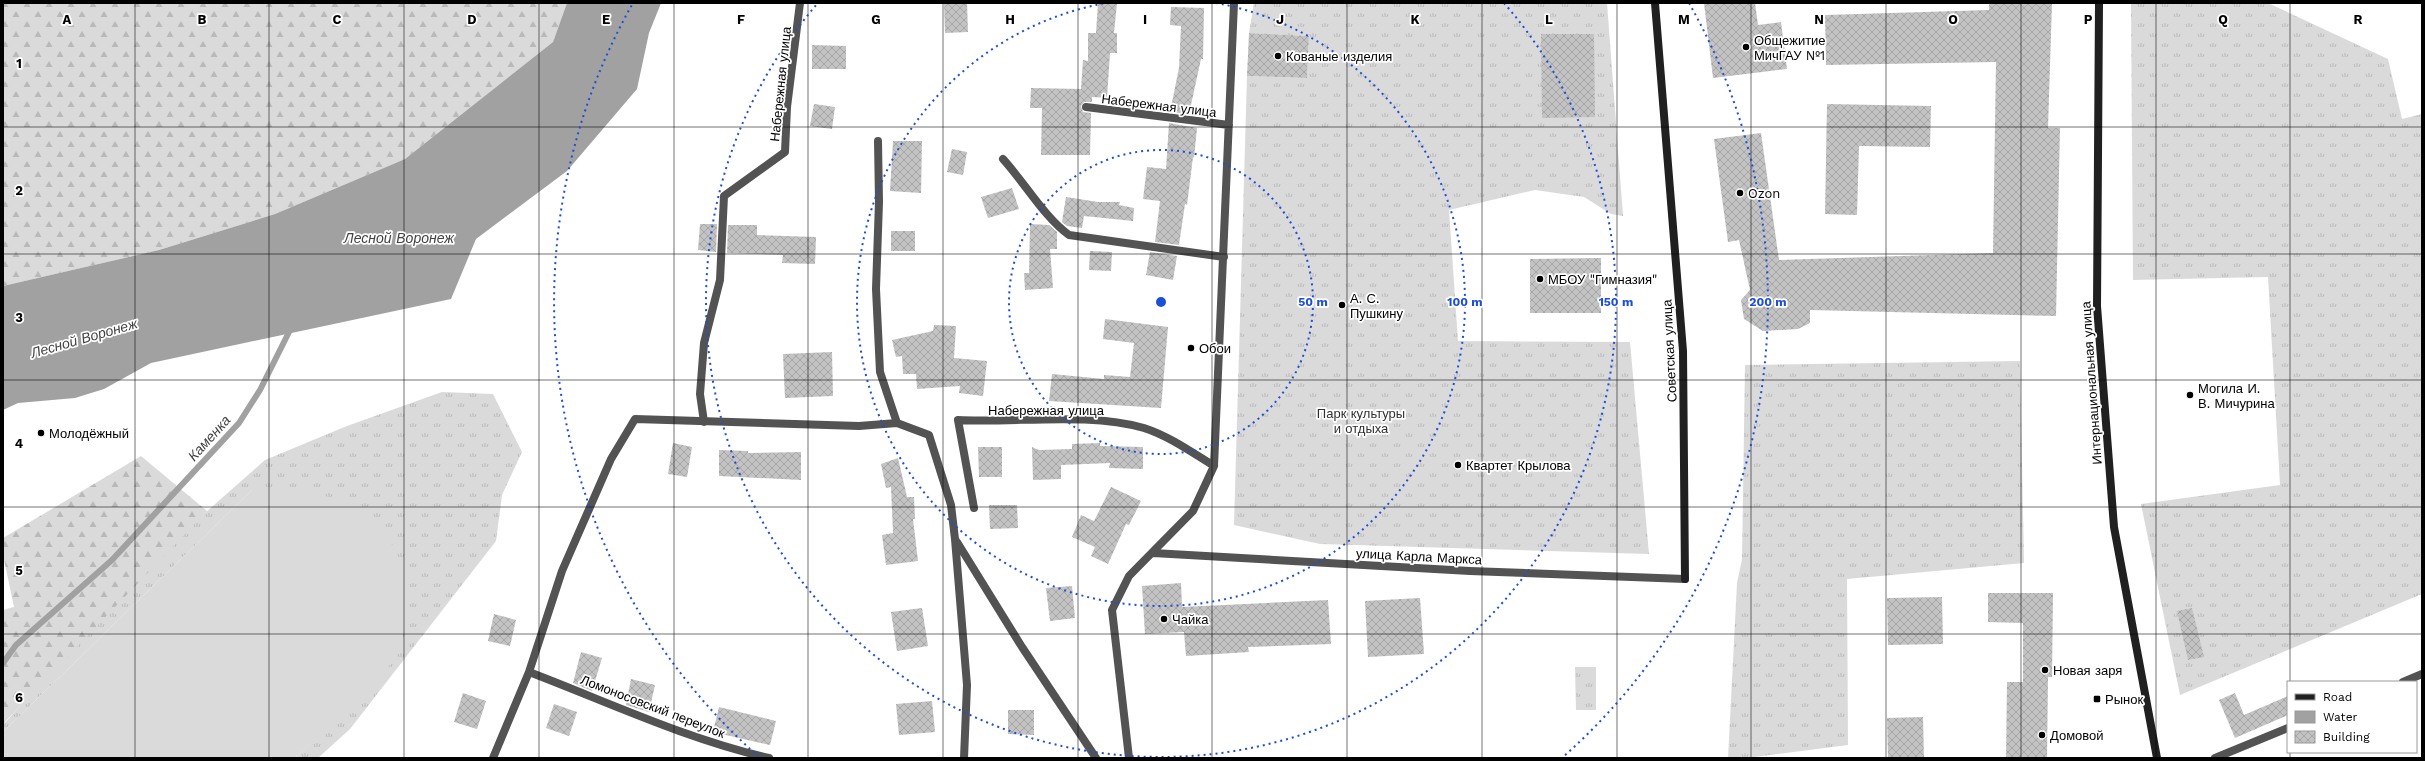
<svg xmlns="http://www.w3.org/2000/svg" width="2425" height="761" font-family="'Work Sans',sans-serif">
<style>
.grass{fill:url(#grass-tufts)}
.forest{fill:url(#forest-firs)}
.garden{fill:#dadada}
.water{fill:#a1a1a1}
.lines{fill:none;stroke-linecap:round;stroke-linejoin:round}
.stream{stroke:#a1a1a1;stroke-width:6}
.building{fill:url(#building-cross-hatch)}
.street{stroke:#535353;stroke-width:8}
.secondary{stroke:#202020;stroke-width:8}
.grid{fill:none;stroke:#000;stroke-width:1;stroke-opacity:0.55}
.ring{fill:none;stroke:#1d4ed8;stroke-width:2;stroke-dasharray:2 4}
.poi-dot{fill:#000;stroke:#fff;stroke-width:1.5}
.labels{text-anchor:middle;stroke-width:3.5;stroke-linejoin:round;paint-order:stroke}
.poi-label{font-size:13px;fill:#000;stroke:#fff;text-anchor:start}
.street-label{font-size:13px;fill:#000;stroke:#fff}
.park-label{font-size:13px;fill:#313131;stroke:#fff}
.water-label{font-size:14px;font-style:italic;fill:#424242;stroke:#fff}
.grid-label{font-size:13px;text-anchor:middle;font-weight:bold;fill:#000;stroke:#fff;stroke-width:3.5;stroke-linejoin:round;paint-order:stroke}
.centre{fill:#1d4ed8;stroke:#fff;stroke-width:2}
.ring-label{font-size:12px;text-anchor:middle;font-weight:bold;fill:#1d4ed8;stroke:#fff;stroke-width:3.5;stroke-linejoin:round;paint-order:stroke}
</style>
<defs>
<pattern id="grass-tufts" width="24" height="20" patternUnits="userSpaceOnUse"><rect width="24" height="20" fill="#dadada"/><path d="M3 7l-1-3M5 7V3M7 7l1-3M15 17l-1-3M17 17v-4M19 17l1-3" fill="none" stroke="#b9b9b9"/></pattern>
<pattern id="forest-firs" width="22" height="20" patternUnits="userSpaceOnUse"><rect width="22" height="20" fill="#dadada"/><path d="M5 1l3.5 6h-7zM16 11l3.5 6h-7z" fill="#b9b9b9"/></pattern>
<pattern id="building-cross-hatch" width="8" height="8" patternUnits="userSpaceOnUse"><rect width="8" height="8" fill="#c3c3c3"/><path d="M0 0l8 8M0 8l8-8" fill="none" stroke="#a6a6a6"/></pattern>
</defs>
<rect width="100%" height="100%" fill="#fff"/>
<path class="grass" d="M1254,3H1607L1623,216L1611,214L1584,197L1535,190L1449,210L1458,341L1630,342L1649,554L1320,544L1234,525L1247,76L1307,78L1309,36L1249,33Z
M2131,3H2268L2388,59L2402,119L2422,114V594L2180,695L2141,504L2280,485L2268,277L2133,280Z
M2020,361L2024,563L1847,579L1848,745L1746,758H1728L1737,583L1742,559L1745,365Z
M442,392L493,394L522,452L502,495L496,541L350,729L318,758H295L375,682L252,490L3,732V725L146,565L265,460L347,426Z
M1575,667H1596V710H1576Z"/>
<path class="forest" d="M3,3H567L553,42L405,159L275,214L159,250L3,286Z
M141,456L207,511L3,724V610L14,607L3,555V538Z"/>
<path class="garden" d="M293,488C319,494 353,501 374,520C389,534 404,567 409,587C412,602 402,647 393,660C371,693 325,730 295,758H3V732L252,490Z"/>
<path class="water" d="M567,3H661L649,33L637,89L567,171L476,239L451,299L151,363L104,389L75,398L18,403L3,410V286L159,250L275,214L405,159L553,42Z"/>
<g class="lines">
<path class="stream" d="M3,663L16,645L112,560L239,423L260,390L292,326"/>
</g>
<path class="building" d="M944,3H967L968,32L945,33Z
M1098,3H1117L1114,33H1117V53H1110L1107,98L1092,97V102H1084L1081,106L1083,112L1091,113L1090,155H1041L1042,108H1030L1031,88L1081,89L1083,60L1088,61V33H1096Z
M1704,3H1755L1758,25L1781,22L1787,69L1713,78Z
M1989,3H2052L2048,128H2060L2056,316L1810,310V323L1798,329L1763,331L1744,319L1741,300L1750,290L1739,240L1728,242L1714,139L1761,133L1779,260L1993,253L1996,62L1826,65L1825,15L1989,10Z
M1171,7L1204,8L1203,59H1201L1189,114L1170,112L1179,68L1181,26L1170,25Z
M1249,33L1309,36L1307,78L1247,76Z
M1541,34H1594L1595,117L1542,118Z
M812,45L846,46V69H812Z
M814,104L835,107L832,129L810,126Z
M1827,104L1931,106L1930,147L1859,146L1857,215L1825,214Z
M1169,123L1197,128L1194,158L1193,157L1187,205L1185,204L1179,245L1155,242L1160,201L1143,199L1147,167L1166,169Z
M893,141H922L921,193L890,191Z
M952,149L967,152L963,175L947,172Z
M1012,188L1019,209L988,218L981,197Z
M1066,197L1098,202H1120L1119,205L1134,208L1133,221L1084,216L1082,228L1067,226L1062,222Z
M700,224H717L716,252L698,250Z
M1030,224L1049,225L1057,232V249H1050L1053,288L1025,290L1024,273H1029Z
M728,225H757V235L816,237L815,264L782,263L783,255L727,253Z
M891,231H915V251H891Z
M1090,251L1112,252L1111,271L1089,270Z
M1150,252L1177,256L1173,280L1146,275Z
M1601,258V313H1530V259Z
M1105,319L1168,327L1161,408L1049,401L1052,374L1104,379V375L1130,377L1134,343L1103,339Z
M934,325L956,326L954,358L987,361L983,396L959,393L960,386L917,389L916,374H903L902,356L896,357L892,340L933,331Z
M832,352L833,396L785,398L783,354Z
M673,443L692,447L687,477L668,474Z
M1100,443V446L1143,447V469L1109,468L1110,463L1061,465V479L1033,480L1032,447L1039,450L1072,449V444Z
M978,447H1002V477H979Z
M719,450L748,451V453L801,452V480L719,476Z
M898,458L907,497H914L915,519H913L918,561L886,565L882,535L893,533L891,487L886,488L881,464Z
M1111,487L1141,501L1129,525L1126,524L1108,564L1091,556L1095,547L1072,537L1081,515L1094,521Z
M989,505H1017L1018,528L990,529Z
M1181,583L1182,607L1328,600L1331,644L1248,647L1249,652L1186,656L1184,632L1145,634L1142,586Z
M1072,586L1075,618L1050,621L1046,588Z
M1988,593H2053L2052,677H2048L2047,758H2006L2007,682H2023V623L1988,622Z
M1942,597L1943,644L1888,645L1887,598Z
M1420,598L1424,654L1368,657L1365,601Z
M922,608L928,646L897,651L891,612Z
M2192,608L2204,657L2188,660L2177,611Z
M494,614L516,620L510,646L488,641Z
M581,652L602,658L592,691L573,683Z
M631,679L655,685L649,712L626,705Z
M463,693L486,701L477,729L454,722Z
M2235,693L2244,715L2288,696V715L2235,738L2219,700Z
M932,701L935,732L899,735L896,704Z
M554,704L577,712L569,736L546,728Z
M719,707L776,721L770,745L713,732Z
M1008,710H1034V735L1008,734Z
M1923,717L1924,758H1888L1887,718Z"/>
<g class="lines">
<path class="street" d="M1086,107L1229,125
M878,141L879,202L876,289L880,372L897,423
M1003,159C1024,182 1045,218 1069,235L1224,257
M704,422L700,394L704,343L720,280L724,196L785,152L787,107L800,3
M974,508L958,420C1017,423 1088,412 1144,428C1169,436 1193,453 1214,466
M957,542L1022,647L1096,758
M1153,553L1470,571L1685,579
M529,672C608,702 686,739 769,758
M2403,682L2422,674
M493,758L529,672L562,571L611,459L635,419L859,426L897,423L929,435L951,505L955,539L967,685L964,758
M1129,758L1112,610L1129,576L1193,511L1214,466L1234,3
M2215,758L2288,728"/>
<path class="secondary" d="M1655,3L1683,351L1685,579
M2099,3L2097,306L2114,527L2157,758"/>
</g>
<path class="grid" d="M135,3V758M269,3V758M404,3V758M539,3V758M674,3V758M808,3V758M943,3V758M1078,3V758M1212,3V758M1347,3V758M1482,3V758M1617,3V758M1751,3V758M1886,3V758M2021,3V758M2156,3V758M2290,3V682M3,127H2422M3,254H2422M3,380H2422M3,507H2422M3,634H2422M2290,752V758"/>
<g class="ring">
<circle cx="1161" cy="302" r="152"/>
<path d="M1216 3A304 304 0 1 1 1106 3"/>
<path d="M1504 3A455 455 0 1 1 818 3"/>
<path d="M759 757A607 607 0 0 1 633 3M1689 3A607 607 0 0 1 1563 757"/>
</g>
<g class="poi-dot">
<circle cx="1746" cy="47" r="4"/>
<circle cx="1278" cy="56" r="4"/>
<circle cx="1740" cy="193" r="4"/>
<circle cx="1540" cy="279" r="4"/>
<circle cx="1342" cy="305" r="4"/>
<circle cx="1191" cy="348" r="4"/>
<circle cx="2190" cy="395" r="4"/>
<circle cx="41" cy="433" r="4"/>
<circle cx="1458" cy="465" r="4"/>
<circle cx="1164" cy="619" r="4"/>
<circle cx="2045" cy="670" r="4"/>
<rect x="2093" y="695" width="8" height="8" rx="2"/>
<circle cx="2042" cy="735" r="4"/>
</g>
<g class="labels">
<g class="poi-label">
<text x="1754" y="45">Общежитие<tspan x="1754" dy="15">МичГАУ №1</tspan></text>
<text x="1286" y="61">Кованые изделия</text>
<text x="1748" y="198">Ozon</text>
<text x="1548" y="284">МБОУ "Гимназия"</text>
<text x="1350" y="303">А. С.<tspan x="1350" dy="15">Пушкину</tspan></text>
<text x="1199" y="353">Обои</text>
<text x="2198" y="393">Могила И.<tspan x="2198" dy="15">В. Мичурина</tspan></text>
<text x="49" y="438">Молодёжный</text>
<text x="1466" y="470">Квартет Крылова</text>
<text x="1172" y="624">Чайка</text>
<text x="2053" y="675">Новая заря</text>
<text x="2105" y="704">Рынок</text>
<text x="2050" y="740">Домовой</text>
</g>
<g class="street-label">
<text transform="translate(780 84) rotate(-84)" y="5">Набережная улица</text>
<text transform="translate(1159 105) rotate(7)" y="5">Набережная улица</text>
<text transform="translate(1669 351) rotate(-93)" y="5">Советская улица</text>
<text transform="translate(2091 383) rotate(-94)" y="5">Интернациональная улица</text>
<text x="1046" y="415">Набережная улица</text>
<text transform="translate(1419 556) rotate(3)" y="5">улица Карла Маркса</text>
<text transform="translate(653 706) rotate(21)" y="5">Ломоносовский переулок</text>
</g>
<g class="park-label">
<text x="1361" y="418">Парк культуры<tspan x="1361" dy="15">и отдыха</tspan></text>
</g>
<g class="water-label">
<text x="399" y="243">Лесной Воронеж</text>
<text transform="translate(84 338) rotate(-16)" y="5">Лесной Воронеж</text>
<text transform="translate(209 438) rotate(-48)" y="5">Каменка</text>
</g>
</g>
<g class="grid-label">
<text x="67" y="24">A</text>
<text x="202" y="24">B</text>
<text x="337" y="24">C</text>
<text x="472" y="24">D</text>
<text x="606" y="24">E</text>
<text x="741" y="24">F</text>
<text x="876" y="24">G</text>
<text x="1010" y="24">H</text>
<text x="1145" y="24">I</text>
<text x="1280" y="24">J</text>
<text x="1415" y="24">K</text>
<text x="1549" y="24">L</text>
<text x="1684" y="24">M</text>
<text x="1819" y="24">N</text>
<text x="1953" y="24">O</text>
<text x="2088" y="24">P</text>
<text x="2223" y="24">Q</text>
<text x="2358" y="24">R</text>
<text x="19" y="68">1</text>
<text x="19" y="195">2</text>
<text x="19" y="322">3</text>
<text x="19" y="448">4</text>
<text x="19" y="575">5</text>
<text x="19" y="702">6</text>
</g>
<circle cx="1161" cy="302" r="6" class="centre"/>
<g class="ring-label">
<text x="1313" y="306">50 m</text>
<text x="1465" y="306">100 m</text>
<text x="1616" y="306">150 m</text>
<text x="1768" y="306">200 m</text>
</g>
<rect width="2425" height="761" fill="none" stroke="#000000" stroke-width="8"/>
<rect x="2287" y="681" width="130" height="72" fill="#ffffff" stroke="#999999"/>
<rect x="2295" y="694" width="20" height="6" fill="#202020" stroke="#999999"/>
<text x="2323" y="701" font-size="12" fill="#000000">Road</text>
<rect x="2295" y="711" width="20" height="12" fill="#a1a1a1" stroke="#999999"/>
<text x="2323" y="721" font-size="12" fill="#000000">Water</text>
<rect x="2295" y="731" width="20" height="12" fill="url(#building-cross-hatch)" stroke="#999999"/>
<text x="2323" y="741" font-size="12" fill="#000000">Building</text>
</svg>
